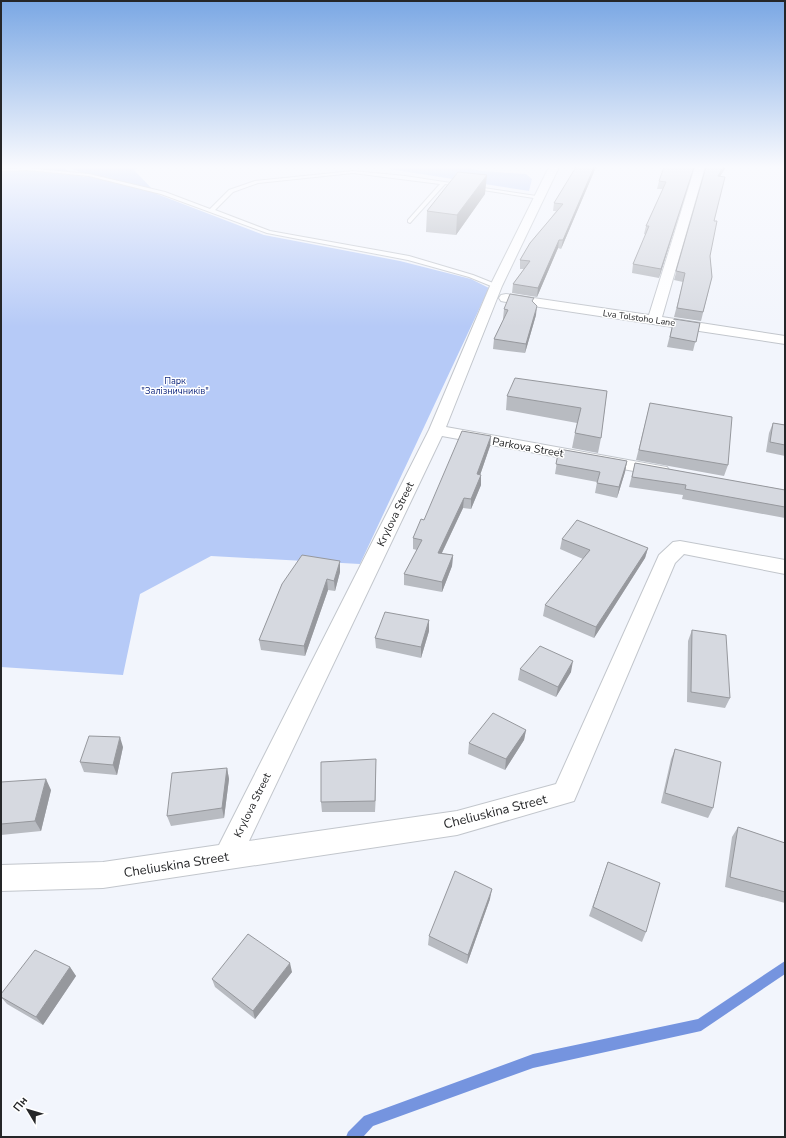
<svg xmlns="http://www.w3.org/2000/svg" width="786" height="1138" font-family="'Nunito Sans',sans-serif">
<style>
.green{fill:#b6caf7}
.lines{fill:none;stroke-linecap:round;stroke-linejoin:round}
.stream{fill:#7594df;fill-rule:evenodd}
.lane-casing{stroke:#c2c6cc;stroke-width:2}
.street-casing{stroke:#c2c6cc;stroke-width:2}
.lane{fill:#fff;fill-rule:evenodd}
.street{fill:#fff;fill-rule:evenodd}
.wall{fill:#b8bbc1}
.shaded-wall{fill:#96989d}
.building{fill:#d6d9e0;stroke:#96989d}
.labels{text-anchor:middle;stroke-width:3;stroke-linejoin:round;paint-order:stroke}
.far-street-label{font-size:9px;fill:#252628;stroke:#fff}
.far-park-label{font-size:9px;fill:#11287e;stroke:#fff}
.street-label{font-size:11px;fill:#252628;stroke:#fff}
.near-street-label{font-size:13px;fill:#252628;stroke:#fff}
</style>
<rect width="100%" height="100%" fill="#f2f5fc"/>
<path class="green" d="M1,167H59L84,177L88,175L67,167H141L134,170L157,194L264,235L400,261L471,279L489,288L360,564L211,556L140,594L123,675L1,667Z
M390,167H461L482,171L526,174L532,179L529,191L389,169Z"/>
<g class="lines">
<path class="stream" d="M785,961V974L701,1031L533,1068L373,1126L363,1137H346L348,1132L364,1116L533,1054L698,1019Z"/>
<g class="lane-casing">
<path id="lane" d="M27,168L89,174L165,192L210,209L229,190L255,181L353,171L405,176L543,197L540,199L445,184L410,223L408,222V220L440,184L353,173L258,183L233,192L215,210L270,231L409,256L473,275L498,285V287L496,288L469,277L408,260L267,233L161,194L89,176L27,170L1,171V169Z"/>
</g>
<g class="street-casing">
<path id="street" d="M549,167H559L502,286L446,427L661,466L667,467L670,471L667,475L661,476L442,436L249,841L457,811L556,784L659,555L673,542L680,541L785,560V574L684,554L675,563L574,801L457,835L103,888L1,891V865L103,862L219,845L429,430L490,286Z
M695,167H705L662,317L785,336V344L506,302L501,301L499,298L501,295L506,294L649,315Z"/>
</g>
<use href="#lane" class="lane"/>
<use href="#street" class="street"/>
</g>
<path class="wall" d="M576,167H596L561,249L558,248L537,297L512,293L513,284L524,269H520V260L556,211H553L554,203Z
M664,167H694L659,278L632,273L633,264L646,235L644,234L646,226L663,189H657L659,181Z
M706,167H726L720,176L714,221L710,256L712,277L701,321L674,317L683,282L674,280Z
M485,194L456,235L426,232L427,211Z
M533,302L536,315L525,353L493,349L494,339L504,319H503L504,309Z
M674,319L700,323L693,351L667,347Z
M607,391L601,438L598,453L572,448L577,423L506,410L507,396Z
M650,403L728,465L724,476L636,460Z
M773,423L785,425V456L766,452L769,433Z
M491,436L490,446L480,475L481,485L471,509L463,508L442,553L453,555L452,566L442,592L404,585V574L417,550L413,549V538L424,520Z
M559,449L627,461L625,472L617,498L595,493L597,482L555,474Z
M635,463L785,490V518L682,499L683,495L629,487Z
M562,539L648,548L645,558L594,638L543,616L545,605L583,559L560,549Z
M340,572L335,591L328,590L305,656L261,650L259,640L282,584Z
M429,620V631L421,658L376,648L375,638Z
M692,630L730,698L725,708L687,702L688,641Z
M520,669L571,672L556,697L518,680Z
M526,730L524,740L505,770L468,754L469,743Z
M123,747L117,775L84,772L80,762Z
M675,749L713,808L708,818L661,803L671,759Z
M376,759L375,812H322L321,802Z
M227,768L229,779L224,818L171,826L167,816Z
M1,782L51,790L41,831L1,835Z
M738,827L785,843V903L725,887L732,837Z
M608,862L646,932L642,942L589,916Z
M490,899L467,964L428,945L429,936Z
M70,967L76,976L43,1025L7,1004L1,997V994Z
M292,972L255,1019L215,987L212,979Z"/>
<path class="shaded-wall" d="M594,167H596L561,249L563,240Z
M694,167L659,278L661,269Z
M723,167H726L716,183L718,176Z
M487,175L485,194L456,235L457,215Z
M559,240L558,248L537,297L538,288Z
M537,306L536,315L525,353L526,344Z
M491,436L490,446L477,484V474Z
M627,461L625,472L617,498L619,487Z
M481,475V485L471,509V499Z
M464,498L463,508L437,563L438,553Z
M648,548L645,558L594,638L596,627Z
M453,555L452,566L442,592V582Z
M340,561V572L335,591L334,581Z
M327,579L328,590L305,656L304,646Z
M429,620V631L421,658V647Z
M573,661L571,672L556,697L558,687Z
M526,730L524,740L505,770L506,759Z
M120,737L123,747L117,775L113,765Z
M376,759V769L375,812V801Z
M227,768L229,779L224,818L222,808Z
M46,779L51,790L41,831L35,821Z
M492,889L490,899L467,964L468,955Z
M290,963L292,972L255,1019L253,1011Z
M70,967L76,976L43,1025L36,1017Z"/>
<path class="building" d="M576,167H594L563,240H559L538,288L513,284L530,261L520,260L530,243L563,204L554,203Z
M664,167H694L661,269L633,264L649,226H646L666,182L659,181Z
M706,167H723L718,176L725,177L714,221H717L710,256L712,277L703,312L677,308L685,273L676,271Z
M458,172L487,175L457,215L427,211Z
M510,294L534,298L532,301L537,306L526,344L494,339L508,310L504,309Z
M674,319L700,323L696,342L670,337Z
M515,378L607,391L601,438L575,433L581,408L507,396Z
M650,403L732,417L728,465L639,450Z
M773,423L785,425V445L770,442Z
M462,431L491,436L477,474L481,475L471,499L464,498L438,553L453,555L442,582L404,574L422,540L413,538L421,519L424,520Z
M559,449L627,461L619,487L597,483L600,472L556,464Z
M635,463L785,490V507L685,489L686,485L632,477Z
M577,520L648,548L596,627L545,605L590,550L562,539Z
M302,555L340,561L334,581L327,579L304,646L259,640L282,584Z
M385,612L429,620L421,647L375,638Z
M692,630L726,635L730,698L691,692Z
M540,646L573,661L558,687L520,669Z
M493,713L526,730L506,759L469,743Z
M89,736L120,737L113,765L80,762Z
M675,749L721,762L713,808L665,793Z
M376,759L375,801L321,802V762Z
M227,768L222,808L167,816L172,773Z
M46,779L35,821L1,824V782Z
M738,827L785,843V892L730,877Z
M608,862L660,883L646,932L593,907Z
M455,871L492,889L468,955L429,936Z
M248,934L290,963L253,1011L212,979Z
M35,950L70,967L36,1017L1,997V994Z"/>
<linearGradient id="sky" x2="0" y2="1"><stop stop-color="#7aa7e4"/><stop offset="0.51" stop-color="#f9fafe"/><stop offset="1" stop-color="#f9fafe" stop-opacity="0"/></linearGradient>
<rect width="786" height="327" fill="url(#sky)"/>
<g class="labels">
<g class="far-street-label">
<text transform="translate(639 318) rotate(8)" y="3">Lva Tolstoho Lane</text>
</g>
<g class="far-park-label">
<text x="175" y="384">Парк<tspan x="175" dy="10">"Залізничників"</tspan></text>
</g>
<g class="street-label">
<text transform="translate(528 447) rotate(10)" y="4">Parkova Street</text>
<text transform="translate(395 514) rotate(-64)" y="4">Krylova Street</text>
<text transform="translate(252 805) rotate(-64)" y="4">Krylova Street</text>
</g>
<g class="near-street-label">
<text transform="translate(495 811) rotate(-14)" y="5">Cheliuskina Street</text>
<text transform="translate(176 864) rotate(-9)" y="5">Cheliuskina Street</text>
</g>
</g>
<rect width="786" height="1138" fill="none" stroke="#252628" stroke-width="4"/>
<g transform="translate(28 1110) rotate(308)" stroke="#ffffff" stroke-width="3" paint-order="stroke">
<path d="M0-3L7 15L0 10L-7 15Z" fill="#252628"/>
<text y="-6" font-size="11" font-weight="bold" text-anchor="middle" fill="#252628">Пн</text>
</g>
</svg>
